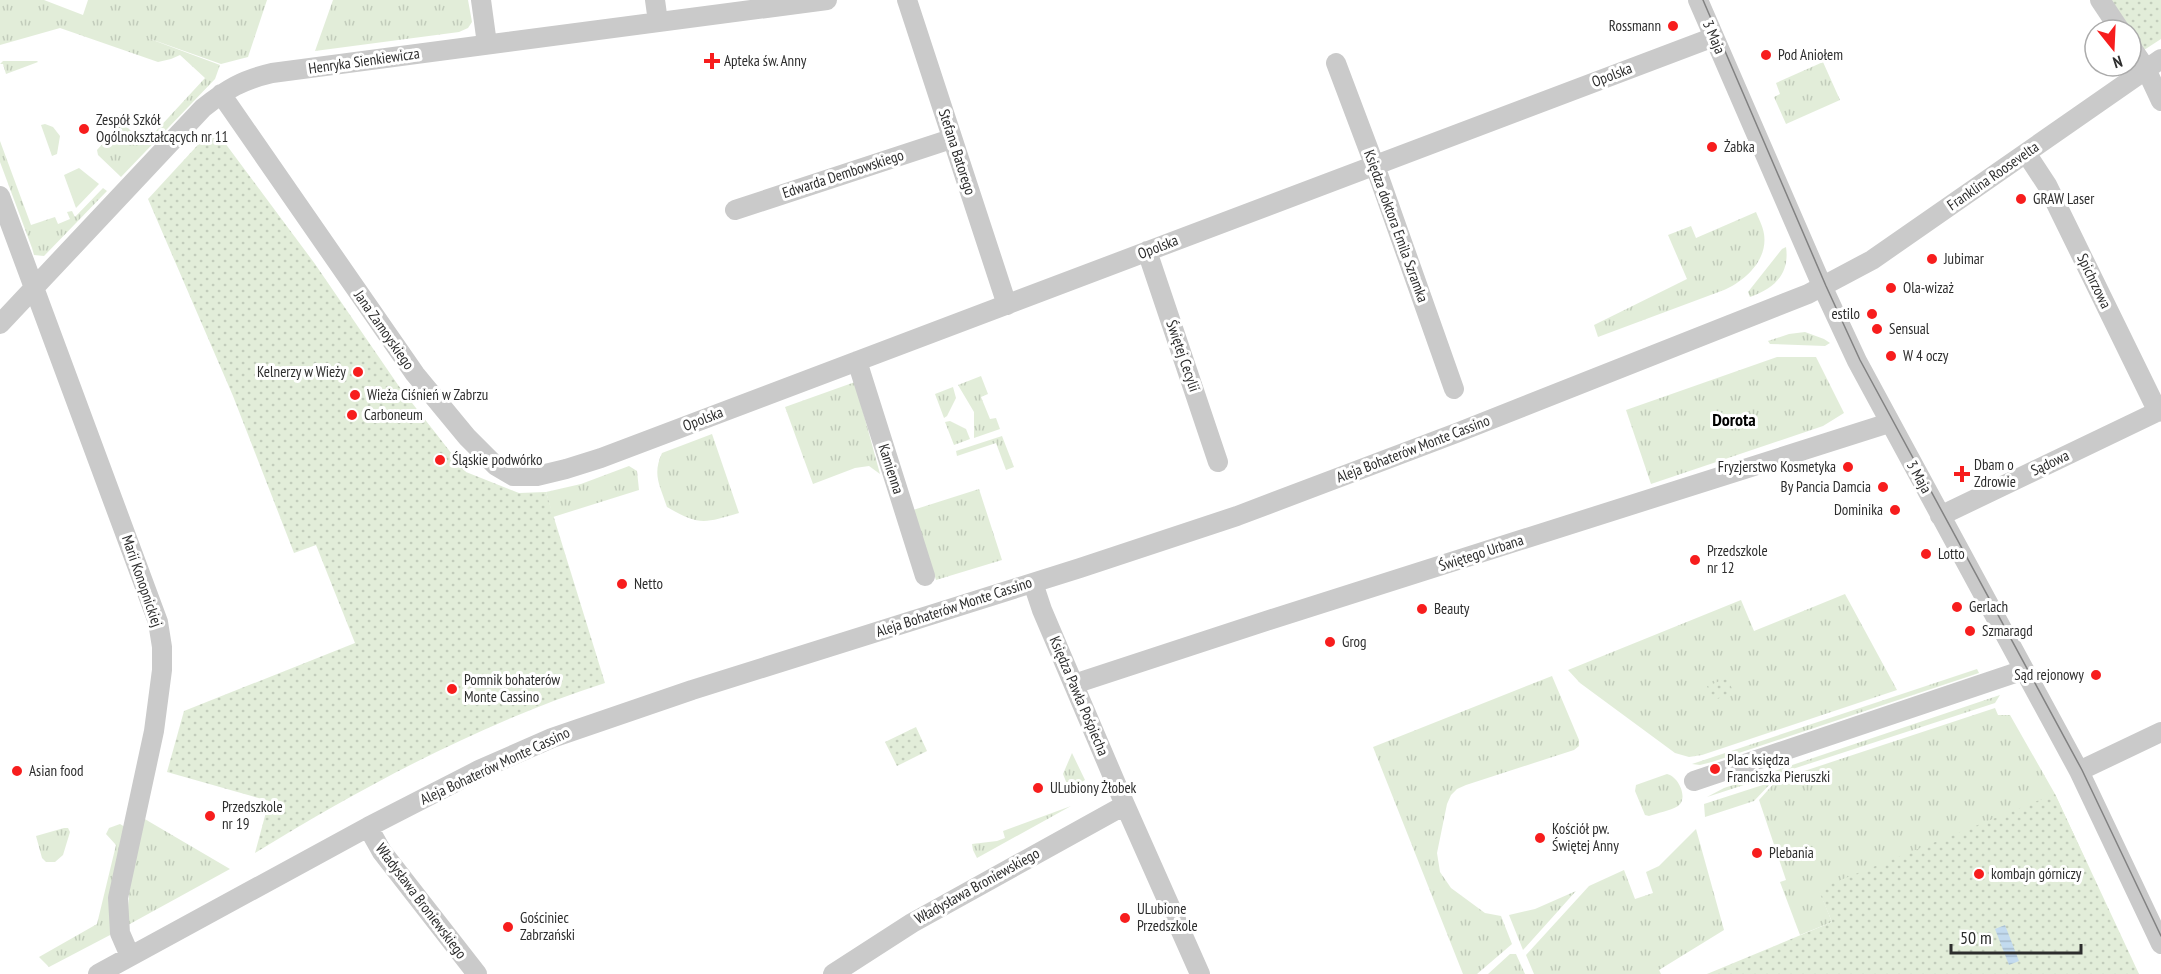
<svg xmlns="http://www.w3.org/2000/svg" width="2161" height="974" font-family="'PT Sans Narrow',sans-serif">
<style>
.grass{fill:url(#grass-tufts)}
.park{fill:url(#park-dots)}
.garden{fill:#e2edd9}
.water{fill:url(#water-rules)}
.lines{fill:none;stroke-linecap:round;stroke-linejoin:round}
.minor{stroke:#cacaca;stroke-width:20}
.tram{stroke:#828282;stroke-width:1.5}
.poi-dot{fill:#f71d1d;stroke:#fff;stroke-width:2}
.labels{text-anchor:middle;stroke-width:6;stroke-linejoin:round;paint-order:stroke}
.poi-label{font-size:15px;fill:#2d2d2d;stroke:#fff;text-anchor:start}
.street-label{font-size:15px;fill:#2d2d2d;stroke:#fff}
.quarter-label{font-size:18px;font-weight:bold;fill:#000;stroke:#fff}
</style>
<defs>
<pattern id="grass-tufts" width="24" height="20" patternUnits="userSpaceOnUse" patternTransform="scale(1.5)"><rect width="24" height="20" fill="#e2edd9"/><path d="M3 7l-1-3M5 7V3M7 7l1-3M15 17l-1-3M17 17v-4M19 17l1-3" fill="none" stroke="#c2ccbb"/></pattern>
<pattern id="park-dots" width="8" height="8" patternUnits="userSpaceOnUse" patternTransform="scale(1.5)"><rect width="8" height="8" fill="#e2edd9"/><path d="M2 2h.1M6 6h.1" fill="none" stroke="#c2ccbb" stroke-width="1.8" stroke-linecap="round"/></pattern>
<pattern id="water-rules" width="6" height="5" patternUnits="userSpaceOnUse" patternTransform="scale(1.5)"><rect width="6" height="5" fill="#c3dbef"/><path d="M0 2.5h6" fill="none" stroke="#a8bccd"/></pattern>
</defs>
<rect width="100%" height="100%" fill="#fff"/>
<path class="grass" d="M0,0H44L83,15L88,0H267L248,57L221,64L142,36L220,65L215,79L121,177L98,155L97,150L122,122L144,144L205,78L180,55L171,59L158,62L60,28L0,45Z
M333,0H468L472,22L468,28L459,32L315,51Z
M37,61L38,62L6,74L3,64H0L3,61Z
M1823,62L1840,100L1786,124L1774,97L1780,94L1776,83Z
M0,141L31,225L55,217L58,224L70,219L67,212L72,211L75,217L103,188L107,191L44,256L34,255L32,248L0,162Z
M1756,212C1759,219 1763,227 1764,234C1768,260 1745,281 1724,290L1598,337L1594,325L1687,279L1668,235L1691,226L1696,238Z
M1786,247C1790,274 1774,289 1750,297L1748,292L1782,249Z
M1805,332L1824,339L1830,343L1825,346L1770,344L1768,341L1789,334Z
M1777,357H1816L1844,413L1823,426L1651,484L1626,410Z
M981,376L988,394L981,397L990,419L996,418L1000,429L974,438V412L958,385Z
M855,382L880,474L869,466L855,468L813,484L785,407Z
M953,387L956,398L947,416L944,418L935,394Z
M950,421L966,429L970,439L954,445L945,422Z
M712,434L739,513C704,523 700,526 667,507C660,485 652,475 662,453Z
M1002,436L1014,467L1006,470L996,443L957,456L956,451Z
M629,466L637,471L639,490L553,517L546,492L581,484Z
M979,489L1002,560L936,580L913,510Z
M1845,594L1897,690L1702,755L1689,757L1675,753L1580,683L1568,670L1741,600L1754,631Z
M1977,669L1979,673L1712,762L1700,765L1692,764Z
M1552,676L1579,740V746L1574,750L1466,785L1457,789L1451,795L1447,804L1437,853L1440,872L1451,888L1485,913L1501,916L1512,944L1477,974H1463L1373,747Z
M2000,695L1995,703L1707,797L1724,788Z
M1995,708L1998,715H2010L2055,794L2087,863L1819,890L1832,922L1800,935L1780,882L1786,880L1759,800L1777,780Z
M1072,753L1085,780L1069,789L1063,774Z
M1667,774C1678,776 1689,798 1678,806C1670,811 1657,813 1649,816L1645,815L1635,791L1636,785Z
M1772,782L1754,801L1705,817L1704,804Z
M1071,806L977,858L973,850L972,844L997,841L1005,838L1003,831Z
M143,818L230,869L128,925C127,888 135,854 143,818Z
M120,824L125,827L112,934L49,967L39,957L97,924L116,845L106,834L109,828Z
M64,828H68L70,832L63,855L55,862H46L42,858L36,836Z
M1696,829L1724,930L1659,970L1661,974H1534L1526,955L1589,886L1624,870L1635,899L1653,893L1646,872L1659,866Z
M1576,891L1523,950L1509,915L1535,909Z
M1510,954H1516L1525,974H1488Z"/>
<path class="park" d="M2110,0H2161V39L2144,50Z
M207,135L225,143L315,264L398,385L466,472L519,493L546,492L605,683C481,723 366,785 255,853L269,801L167,772L184,711L355,643L316,545L294,553L233,396L148,199Z
M1728,678L1733,692L1713,701L1707,686Z
M916,727L927,751L897,766L885,742Z
M2055,794L2139,974H1707L1832,922L1818,889Z"/>
<path class="garden" d="M45,124L53,127L60,136L57,154L52,156L41,125Z
M79,168L99,184L76,208L64,175Z"/>
<path class="water" d="M2005,925L2019,961L2009,965L1995,929Z"/>
<g class="lines">
<path class="minor" d="M481,0L487,44
M655,0L658,22
M907,0L1007,305
M1698,0L1823,288L1857,361L2079,771L2161,944
M2100,0L2120,30
M2131,47L2146,69L2161,101
M1336,63L1379,177L1454,389
M221,94L415,374L467,437L496,466L513,476H537L566,469L601,458L1714,37
M2026,153L2047,185L2158,412
M0,196L158,622L162,647V670L154,731L118,898L120,933L130,956
M735,210L951,139
M1147,251L1218,462
M0,324L203,108C227,89 242,80 272,73L827,0
M857,361L925,576
M1940,516L2161,410
M1033,583L1042,610L1125,805L1200,974
M1074,684L1266,621L1889,423
M2079,771L2161,732
M1694,781L2024,670
M368,827L382,852L477,974
M98,974L368,827L479,770L552,738L692,690L1080,568L1237,516L1459,432L1808,294L1872,260L2161,59
M833,974L912,923L1125,805"/>
<path class="tram" d="M1703,0L1826,286L1860,360L2082,770L2161,936"/>
</g>
<g class="poi-dot">
<circle cx="1673" cy="26" r="6"/>
<circle cx="1766" cy="55" r="6"/>
<path d="M709 52h6v6h6v6h-6v6h-6v-6h-6v-6h6z"/>
<circle cx="84" cy="129" r="6"/>
<circle cx="1712" cy="147" r="6"/>
<circle cx="2021" cy="199" r="6"/>
<circle cx="1932" cy="259" r="6"/>
<circle cx="1891" cy="288" r="6"/>
<circle cx="1872" cy="314" r="6"/>
<circle cx="1877" cy="329" r="6"/>
<circle cx="1891" cy="356" r="6"/>
<circle cx="358" cy="372" r="6"/>
<circle cx="355" cy="395" r="6"/>
<circle cx="352" cy="415" r="6"/>
<circle cx="440" cy="460" r="6"/>
<circle cx="1848" cy="467" r="6"/>
<path d="M1959 465h6v6h6v6h-6v6h-6v-6h-6v-6h6z"/>
<circle cx="1883" cy="487" r="6"/>
<circle cx="1895" cy="510" r="6"/>
<circle cx="1926" cy="554" r="6"/>
<circle cx="1695" cy="560" r="6"/>
<circle cx="622" cy="584" r="6"/>
<circle cx="1957" cy="607" r="6"/>
<circle cx="1422" cy="609" r="6"/>
<circle cx="1970" cy="631" r="6"/>
<circle cx="1330" cy="642" r="6"/>
<circle cx="2096" cy="675" r="6"/>
<circle cx="452" cy="689" r="6"/>
<circle cx="1715" cy="769" r="6"/>
<circle cx="17" cy="771" r="6"/>
<circle cx="1038" cy="788" r="6"/>
<circle cx="210" cy="816" r="6"/>
<circle cx="1540" cy="838" r="6"/>
<circle cx="1757" cy="853" r="6"/>
<circle cx="1979" cy="874" r="6"/>
<circle cx="1125" cy="918" r="6"/>
<circle cx="508" cy="927" r="6"/>
</g>
<g class="labels">
<g class="poi-label">
<text x="1661" y="31" text-anchor="end">Rossmann</text>
<text x="1778" y="60">Pod Aniołem</text>
<text x="724" y="66">Apteka św. Anny</text>
<text x="96" y="125">Zespół Szkół<tspan x="96" dy="17">Ogólnokształcących nr 11</tspan></text>
<text x="1724" y="152">Żabka</text>
<text x="2033" y="204">GRAW Laser</text>
<text x="1944" y="264">Jubimar</text>
<text x="1903" y="293">Ola-wizaż</text>
<text x="1860" y="319" text-anchor="end">estilo</text>
<text x="1889" y="334">Sensual</text>
<text x="1903" y="361">W 4 oczy</text>
<text x="346" y="377" text-anchor="end">Kelnerzy w Wieży</text>
<text x="367" y="400">Wieża Ciśnień w Zabrzu</text>
<text x="364" y="420">Carboneum</text>
<text x="452" y="465">Śląskie podwórko</text>
<text x="1974" y="470">Dbam o<tspan x="1974" dy="17">Zdrowie</tspan></text>
<text x="1836" y="472" text-anchor="end">Fryzjerstwo Kosmetyka</text>
<text x="1871" y="492" text-anchor="end">By Pancia Damcia</text>
<text x="1883" y="515" text-anchor="end">Dominika</text>
<text x="1707" y="556">Przedszkole<tspan x="1707" dy="17">nr 12</tspan></text>
<text x="1938" y="559">Lotto</text>
<text x="634" y="589">Netto</text>
<text x="1969" y="612">Gerlach</text>
<text x="1434" y="614">Beauty</text>
<text x="1982" y="636">Szmaragd</text>
<text x="1342" y="647">Grog</text>
<text x="2084" y="680" text-anchor="end">Sąd rejonowy</text>
<text x="464" y="685">Pomnik bohaterów<tspan x="464" dy="17">Monte Cassino</tspan></text>
<text x="1727" y="765">Plac księdza<tspan x="1727" dy="17">Franciszka Pieruszki</tspan></text>
<text x="29" y="776">Asian food</text>
<text x="1050" y="793">ULubiony Żłobek</text>
<text x="222" y="812">Przedszkole<tspan x="222" dy="17">nr 19</tspan></text>
<text x="1552" y="834">Kościół pw.<tspan x="1552" dy="17">Świętej Anny</tspan></text>
<text x="1769" y="858">Plebania</text>
<text x="1991" y="879">kombajn górniczy</text>
<text x="1137" y="914">ULubione<tspan x="1137" dy="17">Przedszkole</tspan></text>
<text x="520" y="923">Gościniec<tspan x="520" dy="17">Zabrzański</tspan></text>
</g>
<g class="street-label">
<text transform="translate(1714 37) rotate(67)" y="5">3 Maja</text>
<text transform="translate(364 61) rotate(-8)" y="5">Henryka Sienkiewicza</text>
<text transform="translate(1612 75) rotate(-21)" y="5">Opolska</text>
<text transform="translate(957 152) rotate(72)" y="5">Stefana Batorego</text>
<text transform="translate(843 174) rotate(-18)" y="5">Edwarda Dembowskiego</text>
<text transform="translate(1993 176) rotate(-35)" y="5">Franklina Roosevelta</text>
<text transform="translate(1396 226) rotate(70)" y="5">Księdza doktora Emila Szramka</text>
<text transform="translate(1158 247) rotate(-21)" y="5">Opolska</text>
<text transform="translate(2094 281) rotate(64)" y="5">Spichrzowa</text>
<text transform="translate(384 330) rotate(55)" y="5">Jana Zamoyskiego</text>
<text transform="translate(1183 356) rotate(71)" y="5">Świętej Cecylii</text>
<text transform="translate(703 419) rotate(-21)" y="5">Opolska</text>
<text transform="translate(1413 449) rotate(-21)" y="5">Aleja Bohaterów Monte Cassino</text>
<text transform="translate(2050 463) rotate(-25)" y="5">Sądowa</text>
<text transform="translate(891 469) rotate(72)" y="5">Kamienna</text>
<text transform="translate(1919 477) rotate(61)" y="5">3 Maja</text>
<text transform="translate(1481 553) rotate(-18)" y="5">Świętego Urbana</text>
<text transform="translate(142 581) rotate(71)" y="5">Marii Konopnickiej</text>
<text transform="translate(954 607) rotate(-18)" y="5">Aleja Bohaterów Monte Cassino</text>
<text transform="translate(1079 696) rotate(67)" y="5">Księdza Pawła Pośpiecha</text>
<text transform="translate(495 766) rotate(-25)" y="5">Aleja Bohaterów Monte Cassino</text>
<text transform="translate(977 886) rotate(-29)" y="5">Władysława Broniewskiego</text>
<text transform="translate(421 901) rotate(53)" y="5">Władysława Broniewskiego</text>
</g>
<g class="quarter-label">
<text x="1734" y="426">Dorota</text>
</g>
</g>
<g transform="translate(2113 48) rotate(162)"><circle r="28" fill="#ffffff" stroke="#ababab" stroke-width="1.5"/>
<path d="M0-4.5L10 22L0 15L-10 22Z" fill="#f71d1d"/>
<text y="-9" font-size="16" font-weight="bold" text-anchor="middle" fill="#2d2d2d">N</text>
</g>
<path d="M1951 944v9h130v-9" fill="none" stroke="#2d2d2d" stroke-width="3"/>
<text x="1960" y="944" font-size="18" fill="#2d2d2d" stroke="#ffffff" stroke-width="4.5" paint-order="stroke">50 m</text>
</svg>
